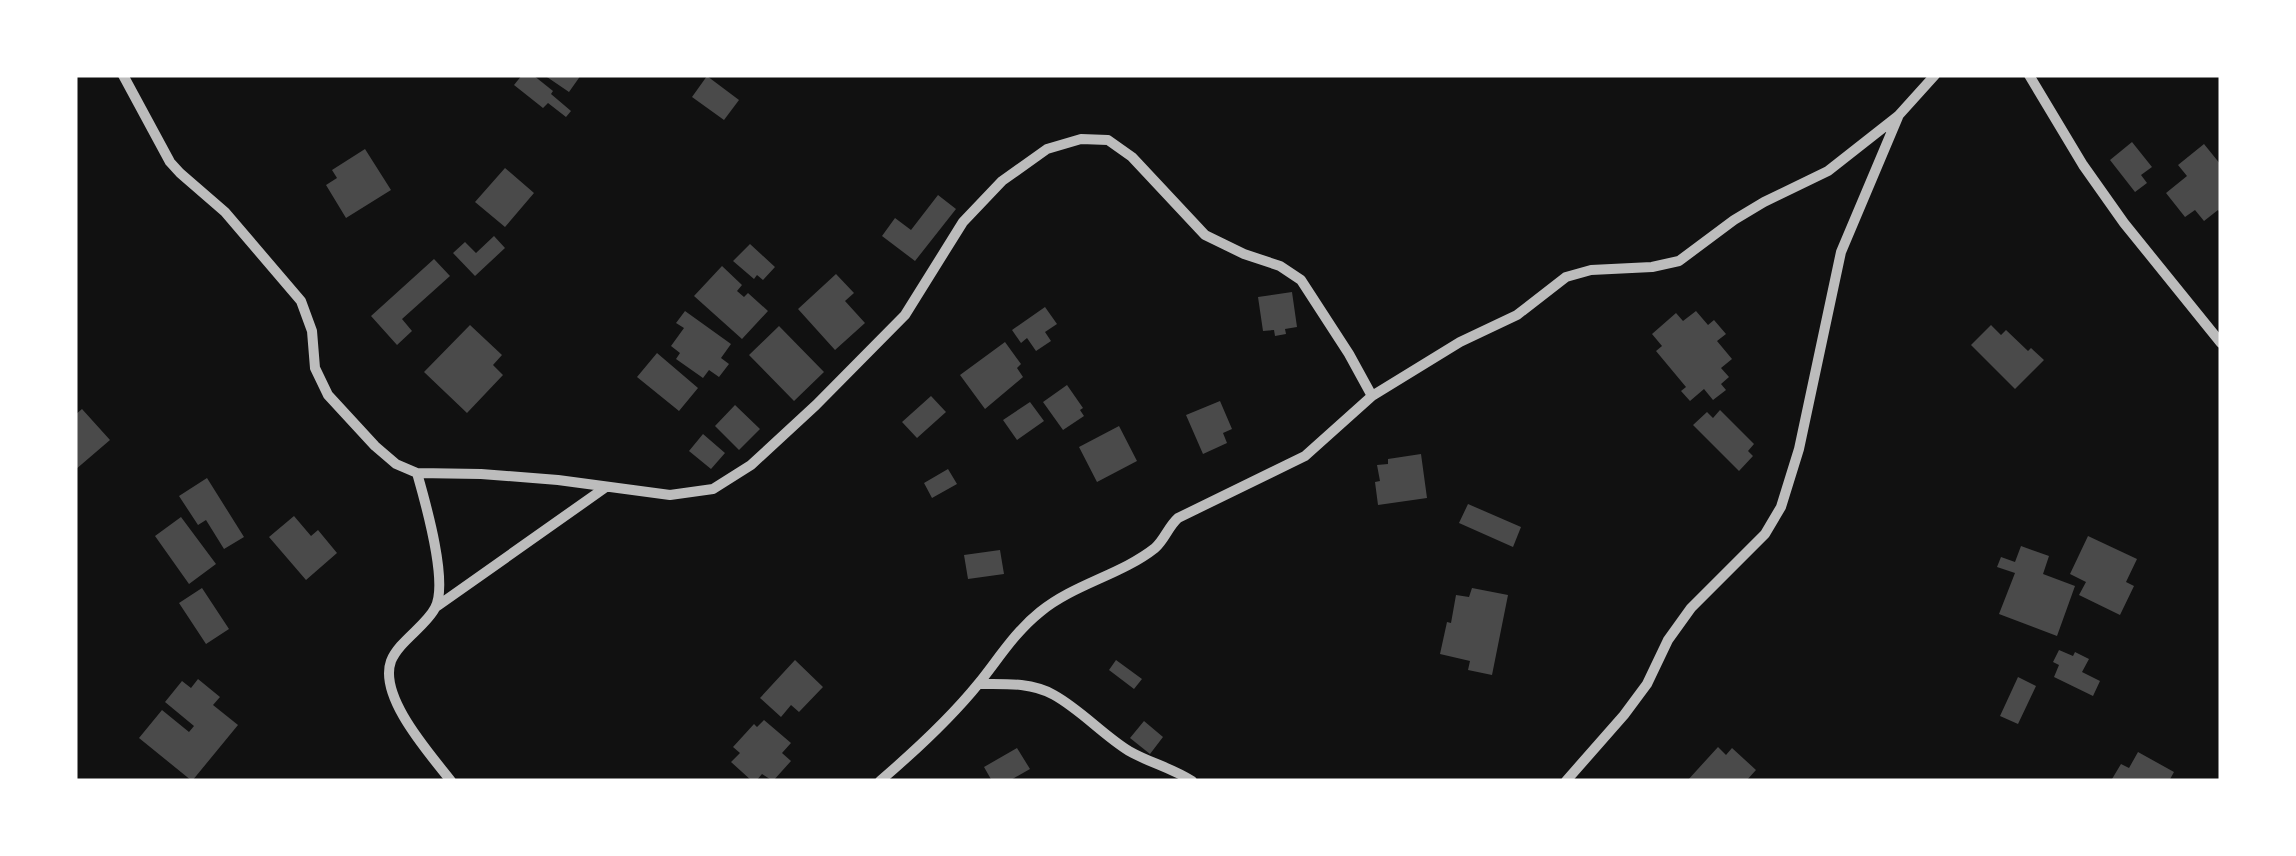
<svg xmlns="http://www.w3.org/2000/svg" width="2296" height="856" font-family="Rubik,sans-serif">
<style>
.building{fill:#4a4a4a}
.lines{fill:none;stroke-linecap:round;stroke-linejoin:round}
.minor{stroke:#bcbcbc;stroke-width:10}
</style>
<rect width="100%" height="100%" fill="#111"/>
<path class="building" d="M522,75H533L553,91L551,94L571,111L566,117L548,103L543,108L514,85Z
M544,75H581L569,92Z
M707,76L739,100L724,120L692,97Z
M2132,142L2152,167L2141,175L2147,183L2135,192L2110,160Z
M2204,144L2221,165V214L2218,210L2204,221L2195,210L2185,217L2166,193L2187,176L2178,165Z
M365,149L391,190L346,218L326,185L337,178L332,170Z
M505,168L534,193L505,227L475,202Z
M938,195L956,209L915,261L882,236L895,218L911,230Z
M494,236L505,248L475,276L453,253L465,242L476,253Z
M750,244L775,267L763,280L757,275L754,279L733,261Z
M434,259L450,276L402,319L412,331L397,345L371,316Z
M722,266L742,285L737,291L744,297L748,293L768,311L742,339L694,296Z
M836,274L854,293L845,301L865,323L835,350L798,309Z
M1292,292L1297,327L1285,329L1286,334L1275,336L1274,330L1263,331L1258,297Z
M1045,307L1057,324L1045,332L1051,341L1036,351L1027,338L1021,343L1012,330Z
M685,311L731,344L721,358L729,364L719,377L709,370L703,378L676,359L680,353L671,346L684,328L676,323Z
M1696,311L1708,325L1714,320L1726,334L1717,341L1732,359L1721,368L1729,377L1721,384L1726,390L1713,400L1704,389L1690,401L1681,391L1686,387L1656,351L1662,346L1652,334L1676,313L1683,321Z
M470,325L502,355L493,365L503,375L467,413L424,372Z
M1991,325L2001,335L2006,330L2028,351L2031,348L2044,360L2015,389L1971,345Z
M779,326L824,372L794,401L749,355Z
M1005,342L1021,364L1017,368L1023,377L985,409L960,375Z
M657,353L698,388L679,411L637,377Z
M1067,385L1083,408L1080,410L1084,416L1063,430L1043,402Z
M931,396L946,412L917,438L902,422Z
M1220,401L1232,429L1223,433L1227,443L1203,454L1186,415Z
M1030,402L1044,421L1017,440L1003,420Z
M735,405L760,429L739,450L715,426Z
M82,409L110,440L75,470V415Z
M1720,410L1754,444L1748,451L1753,456L1739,471L1693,425L1707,412L1713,418Z
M1119,426L1137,461L1097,482L1079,447Z
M703,434L725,453L711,469L689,451Z
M1421,454L1427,498L1378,505L1375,482L1380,481L1377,465L1388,464V459Z
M948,469L957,484L932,498L924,483Z
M207,478L244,537L224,549L206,520L198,525L179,496Z
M1468,504L1521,527L1513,547L1459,523Z
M294,516L311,536L318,530L337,553L306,580L269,537Z
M181,517L216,564L189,584L155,536Z
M2088,536L2137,559L2126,582L2134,586L2120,615L2079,595L2086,582L2070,574Z
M2021,546L2049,556L2043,574L2075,586L2057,636L1999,614L2015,573L1997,567L2001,557L2015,562Z
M1000,550L1004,574L968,579L964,555Z
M202,588L229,629L206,644L179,603Z
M1472,588L1508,595L1492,675L1468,670L1470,661L1440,654L1447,622L1451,623L1456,595L1469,597Z
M2059,650L2073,656L2075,652L2089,659L2082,672L2100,681L2093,696L2054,677L2059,665L2053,662Z
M795,660L823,687L799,712L791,705L781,717L760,698Z
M1116,660L1142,679L1134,689L1109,670Z
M2018,677L2036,686L2018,724L2000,716Z
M198,679L220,697L213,705L238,725L192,781L139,738L162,710L189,732L194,726L165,702L182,681L191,688Z
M764,720L791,743L782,753L791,761L773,781L762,774L756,781H752L731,762L740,753L733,747L754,724L757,727Z
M1144,721L1163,737L1150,754L1130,738Z
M1718,747L1726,755L1732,748L1756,770L1746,781H1687Z
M1017,748L1030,769L1009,781H992L984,767Z
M2138,752L2174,772L2169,781H2116L2112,779L2121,764L2129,768Z"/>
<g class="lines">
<path class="minor" d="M123,75L170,162L180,173L225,212L301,301L312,331L315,368L328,395L375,446L396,464L417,473L481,474L558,480L670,495L713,489L751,465L816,405L905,315L963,222L1002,181L1047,149L1081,139L1108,140L1132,157L1205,235L1244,254L1280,266L1301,280L1349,354L1372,396
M2029,75L2083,165L2124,223L2221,343
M417,473C425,501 449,583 435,608C426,626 399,641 391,661C378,697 431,755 451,781
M436,607L606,487
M978,684C1003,684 1031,682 1054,695C1081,710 1103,735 1129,751C1150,763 1172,768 1192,781
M880,781C915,751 950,719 979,683C999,658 1015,632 1040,612C1074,584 1121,575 1155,548C1165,539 1168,527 1178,518L1305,456L1372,396L1460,342L1517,315L1566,277L1591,270L1652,267L1679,261L1734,220L1764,202L1828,171L1898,116L1935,75
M1566,781L1624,715L1647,684L1668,640L1691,608L1765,534L1781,507L1799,449L1841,252L1898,117"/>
</g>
<rect width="2296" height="856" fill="none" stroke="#ffffff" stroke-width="155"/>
</svg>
